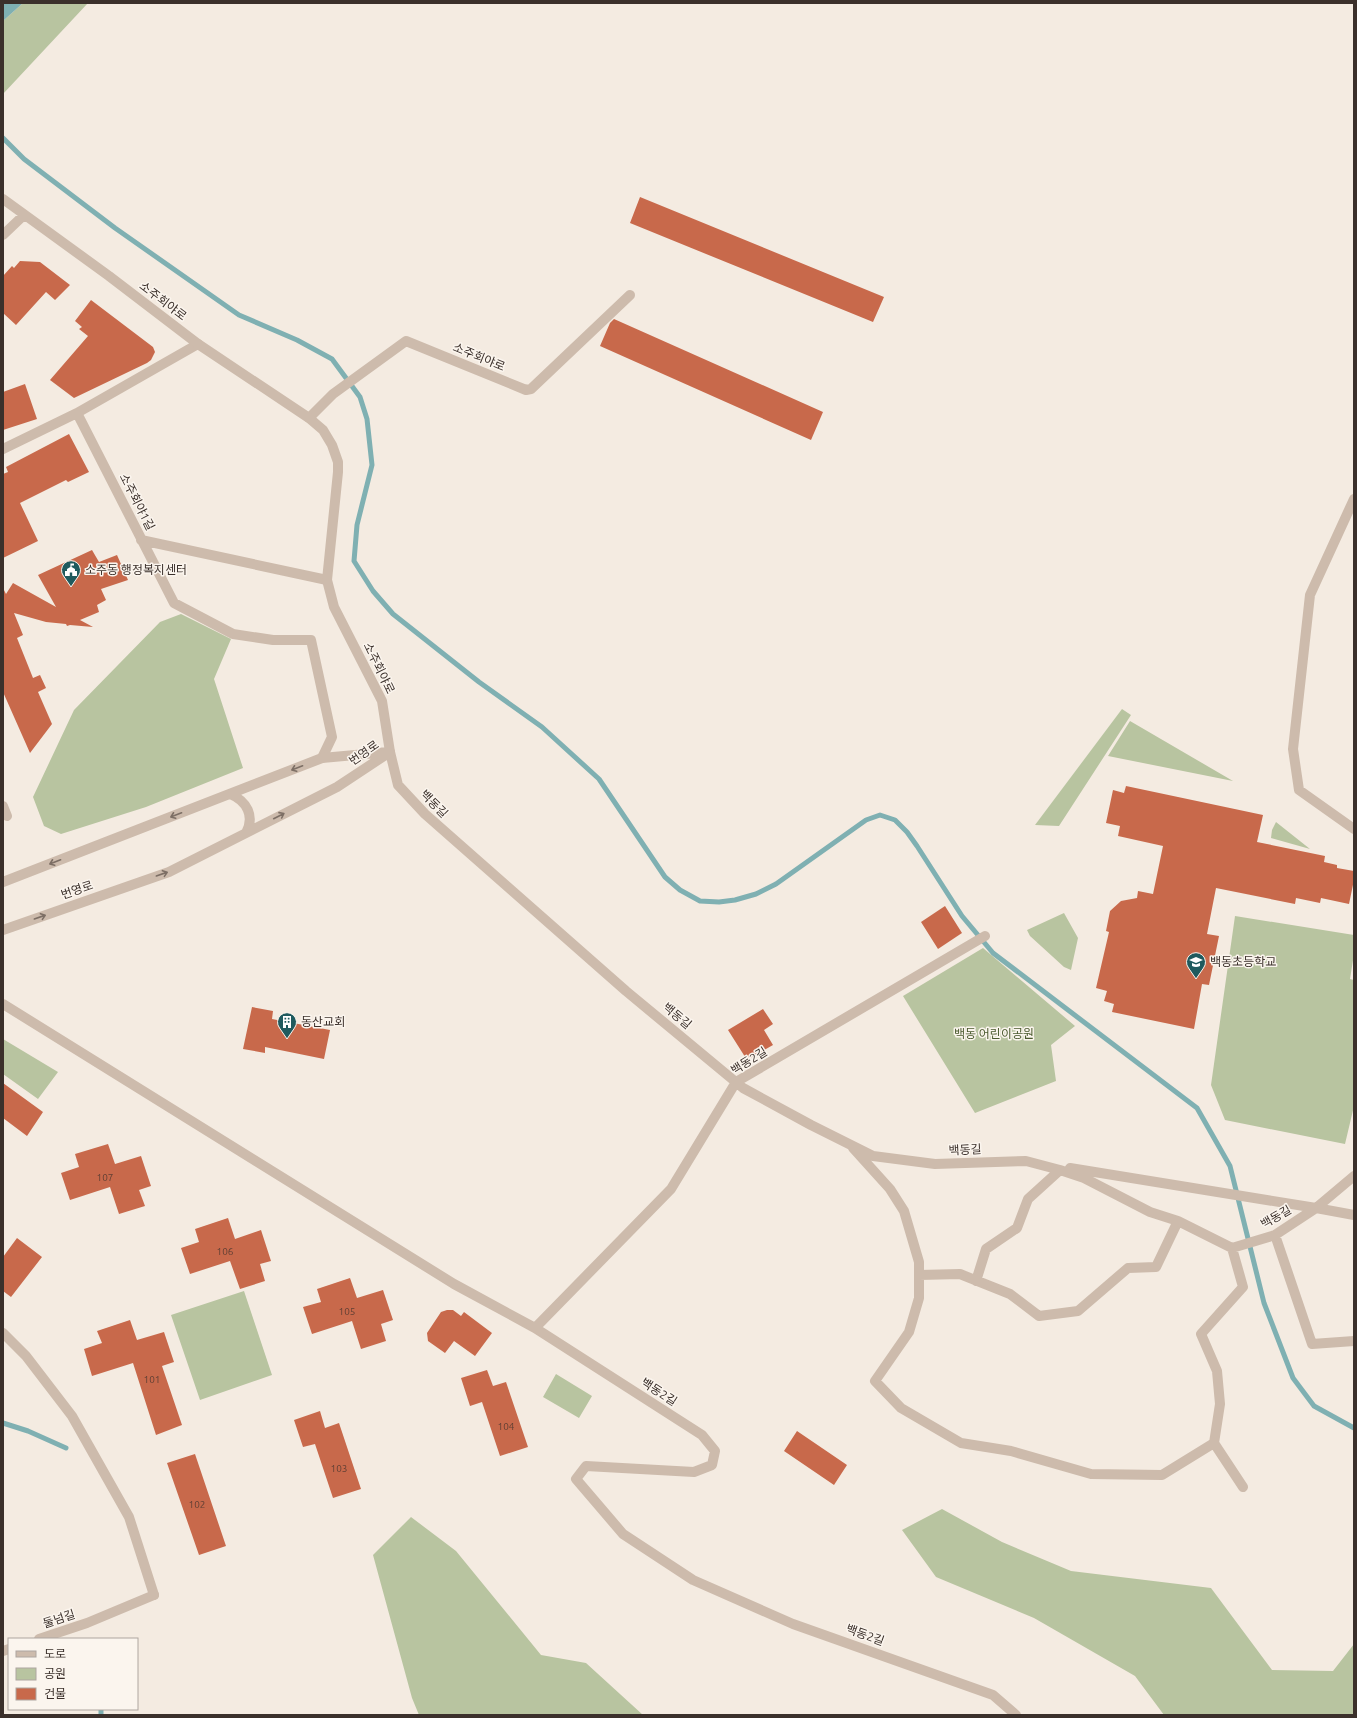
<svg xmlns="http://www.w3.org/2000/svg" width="1357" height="1718" font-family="Ubuntu,'Noto Sans KR',sans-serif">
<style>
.green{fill:#b8c4a0}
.water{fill:#7fb0b2}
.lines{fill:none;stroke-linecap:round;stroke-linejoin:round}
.stream{stroke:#7fb0b2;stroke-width:5}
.building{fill:#c8694b}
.minor{stroke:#cdbbac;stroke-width:10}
.tertiary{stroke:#cdbbac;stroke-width:10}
.oneway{stroke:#7d6f65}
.labels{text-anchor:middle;stroke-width:3;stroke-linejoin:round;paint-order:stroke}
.number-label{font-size:10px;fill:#5e3e33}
.street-label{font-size:12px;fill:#3b302b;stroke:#fbf5ee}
.poi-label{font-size:12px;fill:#3b302b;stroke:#fbf5ee;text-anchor:start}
.park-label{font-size:12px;fill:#4a5a2e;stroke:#fbf5ee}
</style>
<rect width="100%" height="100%" fill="#f4ebe1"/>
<path class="green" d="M23,3H88L3,94V21Z
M181,614L231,639L214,679L243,768L146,807L61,834L44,826L33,797L74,710L160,622Z
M1122,709L1131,715L1059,826L1035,825Z
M1130,721L1233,781L1108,756Z
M1276,822L1310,849L1271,838L1272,830Z
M1064,913L1078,938L1071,970L1064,967L1030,936L1027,930Z
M1235,916L1354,935V954L1350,979L1354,980V1106L1345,1144L1225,1120L1211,1085Z
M983,948L1075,1026L1051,1045L1056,1081L975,1113L903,996Z
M3,1039L58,1072L38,1099L3,1074Z
M244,1291L272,1375L200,1400L171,1315Z
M556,1374L592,1396L579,1418L543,1397Z
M942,1509L1002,1542L1071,1571L1211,1588L1272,1670L1333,1671L1354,1644V1715H1164L1135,1676L1034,1618L936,1577L902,1530Z
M411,1517L456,1551L541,1655L586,1663L643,1715H419L412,1698L373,1555Z"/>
<path class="water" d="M3,3H23L3,21Z"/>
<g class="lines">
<path class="stream" d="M3,138L24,159L115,228L239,315L297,340L332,359L360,397L367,419L372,465L357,525L354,561L373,591L393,614L479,682L542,727L599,779L665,877L680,890L700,901L719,902L735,900L756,894L776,884L866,820L880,815L895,820L907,832L917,846L962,916L993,953L1197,1108L1230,1166L1264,1303L1293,1378L1314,1406L1354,1428
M3,1423L28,1431L66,1448
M101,1709V1715"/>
</g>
<path class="building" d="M640,197L884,297L873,322L630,223Z
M20,261L40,262L70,285L55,300L46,292L16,325L3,313V276L12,266L14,268Z
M91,300L153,347L155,352L151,360L147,363L74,398L50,380L88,336L79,329L82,327L75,321Z
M614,319L823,412L811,440L600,346L610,323Z
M25,384L37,419L3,430V392Z
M69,434L89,472L68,482L66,480L20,503L38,541L3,558V474L8,472L6,467Z
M92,550L99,562L117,555L128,580L101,589L106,600L97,605L99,612L80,620L93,627L70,625L67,626L66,624L46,622L14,613L23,635L17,638L33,678L40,675L46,688L38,692L52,724L30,753L3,692V588L6,594L13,583L56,607L38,575Z
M1126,786L1263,815L1257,842L1325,856L1324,862L1337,865V868L1354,871V880L1349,904L1321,898L1320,903L1296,898L1295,904L1216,888L1207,934L1219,936L1209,985L1202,984L1194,1029L1112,1012L1114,1004L1104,1001L1107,991L1096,988L1109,932L1106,931L1110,911L1121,901L1137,898L1138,891L1153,894L1163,846L1118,836L1120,826L1106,823L1113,790L1124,793Z
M945,906L962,933L938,949L921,922Z
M252,1007L273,1011L272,1019L330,1030L324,1059L265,1047V1053L243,1049Z
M763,1009L773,1024L764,1030L773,1045L747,1060L728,1030Z
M3,1083L43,1112L27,1136L3,1118Z
M108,1144L115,1164L141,1156L151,1186L139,1190L145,1206L119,1214L110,1187L70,1200L61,1173L79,1167L75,1154Z
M228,1218L235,1239L261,1230L271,1261L260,1264L265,1281L240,1289L230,1261L190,1274L181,1248L199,1242L195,1229Z
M17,1238L42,1257L11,1297L3,1291V1257Z
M350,1278L357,1298L383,1290L393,1320L381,1324L386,1341L361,1349L352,1321L312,1334L303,1307L321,1302L317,1289Z
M447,1310H453L461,1316L464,1312L492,1333L475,1356L454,1341L445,1353L428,1341L427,1333L441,1312Z
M130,1320L137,1340L164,1332L174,1362L162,1366L182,1425L156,1435L133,1363L92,1376L84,1349L102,1343L97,1331Z
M487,1370L493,1386L506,1382L528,1447L500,1456L482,1402L470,1406L461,1378Z
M320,1411L325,1428L339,1423L361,1489L333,1498L315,1444L303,1447L294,1420Z
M797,1431L847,1465L834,1485L784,1451Z
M195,1454L226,1546L199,1555L167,1463Z"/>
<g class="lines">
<path class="minor" d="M77,413L174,603L233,634L273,640H311L332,737L322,758
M309,418L333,394L406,341L526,390L531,389L630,295
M3,449L77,413L198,344
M1354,499L1310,595L1293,749L1299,790L1354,829
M141,540L327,580
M390,752L398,785L425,814L626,991L743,1088L811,1125L873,1156L935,1164L1026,1161L1060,1170L1084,1178L1150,1212L1178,1221L1232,1248L1275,1235L1316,1208L1354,1176
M3,806L7,816
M985,936L736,1082L671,1189L535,1328L702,1435L715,1451L712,1465L694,1472L586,1466L576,1479L623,1534L693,1580L793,1624L993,1695L1016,1715
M3,1004L454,1284L535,1328
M853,1148L890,1189L904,1211L919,1262V1298L909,1332L875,1381L901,1408L961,1443L1011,1451L1091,1474L1162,1475L1214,1443
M1070,1168L1316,1208L1354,1215
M1275,1235L1312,1344L1354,1341
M1232,1248L1243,1287L1201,1334L1217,1371L1220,1404L1214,1443L1243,1487
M919,1275L960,1274L1010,1294L1039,1316L1078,1311L1128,1268L1156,1267L1178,1221
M976,1281L986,1249L1017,1228L1028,1199L1060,1170
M39,1639L87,1623L154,1595
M3,1651L9,1649"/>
<path class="tertiary" d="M3,199L109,276L198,344L309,418L323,430L332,445L338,462V472L327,580L334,607L382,701L390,752
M3,235L24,215
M230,794C247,801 255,816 246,833
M3,882L322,758L388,752
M3,930L169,872L337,787L390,752
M3,1333L26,1356L72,1416L129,1517L154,1595"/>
</g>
<defs><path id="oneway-shaft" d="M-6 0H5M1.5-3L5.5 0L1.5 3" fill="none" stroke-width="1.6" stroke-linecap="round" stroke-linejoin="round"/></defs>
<g class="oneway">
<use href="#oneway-shaft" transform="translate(297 768) rotate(159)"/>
<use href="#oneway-shaft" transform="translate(176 815) rotate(159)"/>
<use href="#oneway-shaft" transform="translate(279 816) rotate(-27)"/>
<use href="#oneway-shaft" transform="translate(55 862) rotate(159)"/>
<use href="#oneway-shaft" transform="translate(162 874) rotate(-19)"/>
<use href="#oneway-shaft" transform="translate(40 917) rotate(-19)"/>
</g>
<defs>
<g id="civic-pin" transform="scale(1)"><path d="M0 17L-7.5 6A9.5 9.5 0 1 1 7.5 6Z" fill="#1f5a5e" stroke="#fbf5ee"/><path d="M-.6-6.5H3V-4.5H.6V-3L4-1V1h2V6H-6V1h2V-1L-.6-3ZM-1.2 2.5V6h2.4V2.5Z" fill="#fff"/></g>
<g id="school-pin" transform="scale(1)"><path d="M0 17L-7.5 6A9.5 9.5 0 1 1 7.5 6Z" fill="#1f5a5e" stroke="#fbf5ee"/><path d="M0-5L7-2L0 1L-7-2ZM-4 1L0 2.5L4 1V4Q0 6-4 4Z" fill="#fff"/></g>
<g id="building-pin" transform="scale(1)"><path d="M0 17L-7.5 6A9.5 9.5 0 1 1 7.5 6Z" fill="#1f5a5e" stroke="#fbf5ee"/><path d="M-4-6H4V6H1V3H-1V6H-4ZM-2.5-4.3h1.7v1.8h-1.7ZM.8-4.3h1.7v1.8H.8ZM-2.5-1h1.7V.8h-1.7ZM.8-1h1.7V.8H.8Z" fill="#fff"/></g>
</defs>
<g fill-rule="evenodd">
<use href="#civic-pin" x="71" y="570"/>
<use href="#school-pin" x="1196" y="962"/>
<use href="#building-pin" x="287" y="1022"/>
</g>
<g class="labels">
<g class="number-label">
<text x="105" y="1181">107</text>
<text x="225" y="1255">106</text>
<text x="347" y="1315">105</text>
<text x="152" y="1383">101</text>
<text x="506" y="1430">104</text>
<text x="339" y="1472">103</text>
<text x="197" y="1508">102</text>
</g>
<g class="street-label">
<text transform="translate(163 301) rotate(37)" y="4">소주회야로</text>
<text transform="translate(479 357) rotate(22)" y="4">소주회야로</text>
<text transform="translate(137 502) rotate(63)" y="4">소주회야1길</text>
<text transform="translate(379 668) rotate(64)" y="4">소주회야로</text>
<text transform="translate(364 753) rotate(-35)" y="4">번영로</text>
<text transform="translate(434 804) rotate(45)" y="4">백동길</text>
<text transform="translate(77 890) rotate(-19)" y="4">번영로</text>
<text transform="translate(677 1016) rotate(40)" y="4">백동길</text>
<text transform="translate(749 1061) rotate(-32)" y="4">백동2길</text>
<text transform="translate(965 1150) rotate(-3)" y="4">백동길</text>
<text transform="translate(1276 1217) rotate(-30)" y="4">백동길</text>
<text transform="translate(659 1392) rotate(33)" y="4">백동2길</text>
<text transform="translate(59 1619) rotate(-18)" y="4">둘넘길</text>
<text transform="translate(865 1635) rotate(20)" y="4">백동2길</text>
</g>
<g class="poi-label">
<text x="85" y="574">소주동 행정복지센터</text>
<text x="1210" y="966">백동초등학교</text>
<text x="301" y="1026">동산교회</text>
</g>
<g class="park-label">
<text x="994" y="1038">백동 어린이공원</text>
</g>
</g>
<rect width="1357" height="1718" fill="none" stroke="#3b302b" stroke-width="8"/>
<rect x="8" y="1638" width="130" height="72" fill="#fbf5ee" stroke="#aea6a0"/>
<rect x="16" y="1651" width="20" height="6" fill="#cdbbac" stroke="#aea6a0"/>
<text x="44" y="1658" font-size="12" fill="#3b302b">도로</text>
<rect x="16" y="1668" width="20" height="12" fill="#b8c4a0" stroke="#aea6a0"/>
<text x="44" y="1678" font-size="12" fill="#3b302b">공원</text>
<rect x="16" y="1688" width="20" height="12" fill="#c8694b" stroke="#aea6a0"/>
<text x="44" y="1698" font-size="12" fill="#3b302b">건물</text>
</svg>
